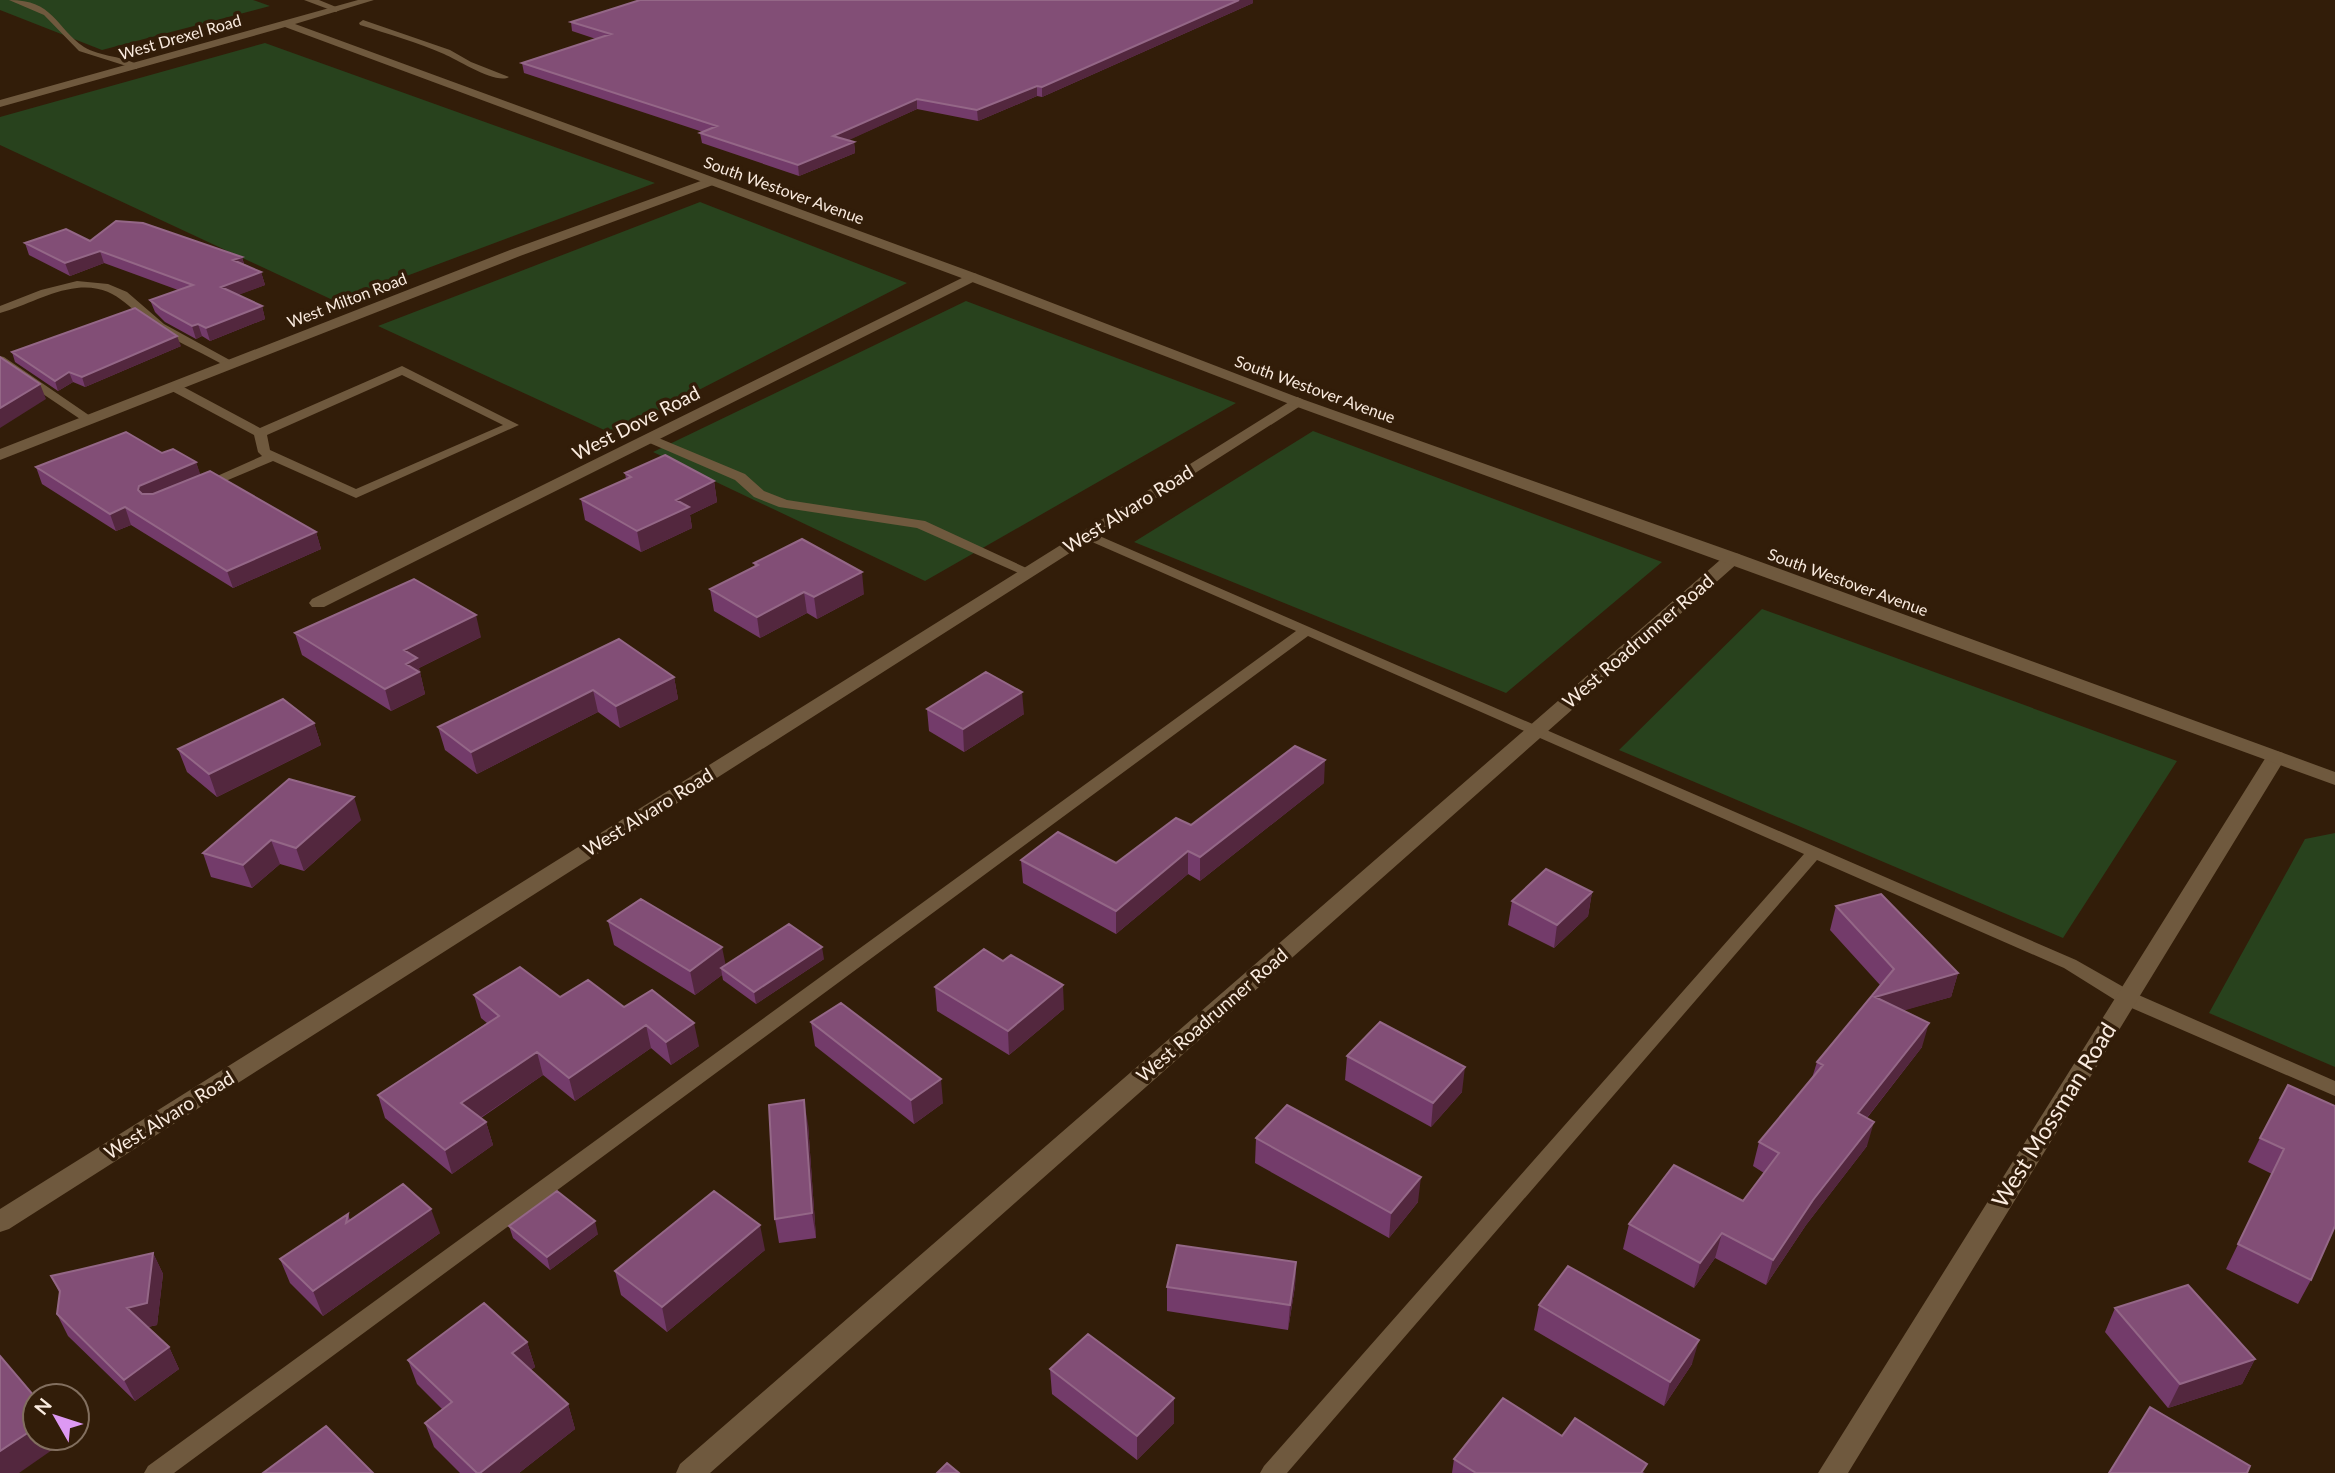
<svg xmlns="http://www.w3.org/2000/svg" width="2335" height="1473" font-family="Lato,sans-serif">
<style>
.green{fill:#28421d}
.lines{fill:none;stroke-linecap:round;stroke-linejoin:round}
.service{fill:#6f593e;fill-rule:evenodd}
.minor{fill:#6f593e;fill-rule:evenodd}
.tertiary{fill:#6f593e;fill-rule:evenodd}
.wall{fill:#733b6a}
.shaded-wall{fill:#53273e}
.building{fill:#824e76;stroke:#946787;stroke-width:2}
.labels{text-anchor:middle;stroke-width:7;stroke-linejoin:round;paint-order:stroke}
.far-street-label{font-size:16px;fill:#faebdf;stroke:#321d09}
.street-label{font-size:19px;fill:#faebdf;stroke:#321d09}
.near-street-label{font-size:23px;fill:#faebdf;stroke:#321d09}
</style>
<rect width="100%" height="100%" fill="#321d09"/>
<path class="green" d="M0,0H253L270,6L102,50L0,10Z
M265,43L655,183L337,302L0,145V117Z
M700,202L907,283L613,434L378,326Z
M966,301L1236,403L925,581L653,452Z
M1313,431L1662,562L1506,693L1134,542Z
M1762,609L2177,761L2063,938L1619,750Z
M2335,833V1067L2209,1013L2305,839Z"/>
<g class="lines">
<path class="service" d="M9,0C54,0 55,27 84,47C100,57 125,56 140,66L136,69L79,51L44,15Z
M363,20L450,50L471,62L509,77C497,85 458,60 444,54C417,42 388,34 360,25L359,23Z
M77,281L108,284L127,292L164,324L237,364L235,367H227C205,354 181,344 160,331C129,312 119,284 77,288C49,291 26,306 0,313V306L41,290Z
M0,356L4,357L96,420L90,424L86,423L0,365Z
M402,366L519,425L356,498L273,461L209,488H199L197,485L262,456L258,452L254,435L170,390V384H178L260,428ZM402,375L503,425L356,489L270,450L267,435Z
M649,434L745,474L764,491L787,500L925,521L1035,572L1033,575H1023L917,528L779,507L754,497L735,480L645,441L643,438Z
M1088,531L2076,960L2134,993L2335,1081V1096L2120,1003L2064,968L1817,860L1287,1473H1260L1264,1466L1804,854L1308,636L174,1473H144L148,1466L1296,631L1083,538L1081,535Z"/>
<path class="minor" d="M304,0H319L341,9L336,12Z
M709,178L713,179V185L520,256L0,460V449L510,250Z
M972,273L977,274V280L324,607H312L309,603L312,599Z
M1297,397L1302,399L1305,402L1302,405L9,1229L0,1232V1209Z
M1733,553L1739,554L1742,558L1739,562L710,1473H676L680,1464L1727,554Z
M2276,751L2283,753L2286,757L1848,1473H1818L2266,757L2269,753Z"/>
<path class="tertiary" d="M358,0H374L295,24L977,274L1302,399L1739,554L2335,772V785L1292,405L967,280L285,27L0,107V100Z"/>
</g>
<path class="wall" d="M1253,3L1042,97L1037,96L978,121L917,109L848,140L854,142L855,153L799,176L702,143L700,133L703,132L524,73L522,63L596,39L572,31L571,22Z
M90,241L242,257L244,264L261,272L265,285L237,295L262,306L265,319L210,341L202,336L196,339L165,322L155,312L150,300L178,290L104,263L70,276L29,255L25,243Z
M181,346L85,387L73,382L58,391L15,362L12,352Z
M162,453L196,462L200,475L316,532L321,549L233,588L131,525L116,531L42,484L36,467Z
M625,473L714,481L717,502L690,515L692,528L641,552L585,520L581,499L626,479Z
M754,563L864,594L817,619L807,613L760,638L714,611L710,589L755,567Z
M295,633L481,637L419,668L425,694L391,711L302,655Z
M619,639L674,677L678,699L620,728L598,712L477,774L445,750L438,727Z
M927,709L1024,714L964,752L929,731Z
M314,723L321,745L217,797L187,772L178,749Z
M1324,783L1200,881L1188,874L1116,934L1023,883L1021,860L1116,863L1191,825Z
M361,820L304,871L280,864L252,888L211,877L203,853Z
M1592,892L1588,916L1554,948L1508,925L1512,901Z
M1836,906L1958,973L1951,997L1904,1010L1922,1047L1867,1118V1146L1806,1225L1766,1285L1715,1258L1694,1288L1623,1249L1629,1224L1743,1201L1764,1173L1753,1166L1759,1142L1812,1078L1817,1062L1880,985L1830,930Z
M608,921L726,965L824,959L756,1004L723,980L722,975L695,995L614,945Z
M935,987L1064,1009L1009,1055L937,1011Z
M474,995L560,997L624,1007L699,1046L671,1065L651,1048L575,1101L543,1075L481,1118L486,1122L493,1145L452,1174L385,1118L378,1095L487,1023L481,1018Z
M811,1022L943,1103L914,1124L815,1046Z
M1347,1056L1462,1092L1431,1127L1345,1080Z
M2335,1106L2311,1280L2298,1304L2226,1269L2272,1174L2248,1162L2260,1138Z
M808,1124L816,1238L779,1243L775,1219Z
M1256,1138L1418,1202L1389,1238L1255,1163Z
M348,1214L350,1220L440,1233L323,1316L290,1283L280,1259Z
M509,1226L598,1234L550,1270L513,1238Z
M765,1250L667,1332L621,1295L615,1271Z
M153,1253L163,1274L157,1325L148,1327L169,1347L179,1369L135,1401L68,1336L57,1314L60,1294L51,1276Z
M1296,1262L1295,1286L1288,1330L1167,1311V1287Z
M1539,1305L1692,1364L1664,1406L1534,1330Z
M2115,1308L2255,1359L2242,1384L2168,1408L2105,1332Z
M527,1342L535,1367L531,1370L568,1404L575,1429L519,1473H460L434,1447L425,1423L442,1409L417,1384L408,1360Z
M1050,1369L1174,1423L1137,1460L1052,1394Z
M1562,1436L1645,1473H1452L1454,1459Z"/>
<path class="shaded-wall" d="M1239,0H1253V3L1042,97V87Z
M1037,86V96L978,121L977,110Z
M917,99V109L834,147L833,136Z
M854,142L855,153L799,176L798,165Z
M100,251L104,263L70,276L65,263Z
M242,257L245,269L233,260Z
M261,272L265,285L225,300L221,287Z
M262,306L265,319L210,341L206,328Z
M198,324L202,336L196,339L192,326Z
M177,336L181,346L85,387L82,377Z
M69,372L73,382L58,391L55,381Z
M40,384L46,399L0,428V408Z
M196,462L202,479L145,504L138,490L139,486Z
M714,481L717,502L690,515L692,528L641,552L637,531L676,500Z
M125,507L131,525L116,531L110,514Z
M316,532L321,549L233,588L227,571Z
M862,572L864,594L817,619L814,597Z
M804,592L807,613L760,638L757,617Z
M476,615L481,637L419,668L425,694L391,711L385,689L404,650Z
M674,677L678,699L620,728L616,706Z
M593,690L598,712L477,774L471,752Z
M1022,692L1024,714L964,752L963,729Z
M314,723L321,745L217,797L209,774Z
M1325,760L1324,783L1200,881V857Z
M354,797L361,820L304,871L296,848Z
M271,840L280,864L252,888L243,865Z
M1188,851V874L1116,934V911Z
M1592,892L1588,916L1554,948L1557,925Z
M722,947L727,971L721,968L722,975L695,995L690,971Z
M822,947L824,959L756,1004L754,992Z
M1958,973L1951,997L1868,1021L1875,997Z
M1063,985L1064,1009L1009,1055L1008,1031Z
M694,1023L699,1046L671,1065L666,1042Z
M1929,1023L1922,1047L1851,1138L1858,1113Z
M646,1025L651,1048L575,1101L569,1078Z
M537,1052L543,1075L468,1126L461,1103Z
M1465,1067L1462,1092L1431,1127L1433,1103Z
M941,1079L943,1103L914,1124L911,1100Z
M804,1100L808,1124L816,1238L812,1213Z
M486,1122L493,1145L452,1174L445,1150Z
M1874,1122L1867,1146L1806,1225L1766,1285L1773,1260L1813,1200Z
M1421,1177L1418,1202L1389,1238L1391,1213Z
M431,1209L440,1233L323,1316L313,1291Z
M595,1221L598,1234L550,1270L547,1257Z
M760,1225L765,1250L667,1332L662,1307Z
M1722,1233L1715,1258L1694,1288L1700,1263Z
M153,1253L163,1274L157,1325L138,1329L127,1308Z
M1296,1262L1295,1286L1288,1330L1290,1305Z
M1699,1340L1692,1364L1664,1406L1670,1382Z
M527,1342L535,1367L520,1378L512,1353Z
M169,1347L179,1369L135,1401L124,1380Z
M2255,1359L2242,1384L2168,1408L2180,1384Z
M1174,1398V1423L1137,1460V1436Z
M568,1404L575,1429L519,1473H480Z
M35,1428V1438H64L65,1441L19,1473H0V1451Z"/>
<path class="building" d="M640,0H1239L1042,87L1037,86L977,110L917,99L833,136L854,142L798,165L700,133L717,126L522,63L611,34L571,22Z
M116,221L143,223L242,257L233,260L261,272L221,287L262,306L206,328L198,324L192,326L161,309L150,300L193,285L100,251L65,263L25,243L66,229L90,241Z
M135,308L177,336L82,377L69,372L55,381L12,352Z
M0,357L40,384L0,408Z
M126,432L162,453L173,449L196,462L139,486L138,490L142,494H153L210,471L316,532L227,571L125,507L110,514L36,467Z
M665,455L714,481L676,500L689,507L637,531L581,499L631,477L625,473Z
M802,539L862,572L814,597L804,592L757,617L710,589L758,565L754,563Z
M414,579L476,615L404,650L417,658L406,664L419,672L385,689L295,633Z
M619,639L674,677L616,706L593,690L471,752L438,727Z
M986,672L1022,692L963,729L927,709Z
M283,699L314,723L209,774L178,749Z
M1295,746L1325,760L1200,857L1188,851L1116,911L1021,860L1058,832L1116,863L1176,818L1191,825Z
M289,779L354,797L296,848L271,840L243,865L203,853Z
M1546,869L1592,892L1557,925L1512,901Z
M1881,894L1958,973L1875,997L1929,1023L1858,1113L1874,1122L1813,1200L1773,1260L1722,1233L1700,1263L1629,1224L1674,1165L1743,1201L1779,1153L1759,1142L1823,1065L1817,1062L1894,969L1836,906Z
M641,899L722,947L690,971L608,921Z
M789,924L822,947L754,992L721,968Z
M984,949L1003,961L1011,955L1063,985L1008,1031L935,987Z
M520,967L560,997L588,980L624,1007L652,990L694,1023L666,1042L646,1025L569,1078L537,1052L461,1103L486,1122L445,1150L378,1095L499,1016L474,995Z
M841,1003L941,1079L911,1100L811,1022Z
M1380,1022L1465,1067L1433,1103L1347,1056Z
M2288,1085L2335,1106V1226L2311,1280L2238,1244L2284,1149L2260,1138Z
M804,1100L812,1213L775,1219L769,1105Z
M1287,1105L1421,1177L1391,1213L1256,1138Z
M403,1184L431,1209L313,1291L280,1259L348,1214L346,1223Z
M557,1191L595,1221L547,1257L509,1226Z
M714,1191L760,1225L662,1307L615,1271Z
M1177,1245L1296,1262L1290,1305L1167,1287Z
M153,1253L147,1303L127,1308L169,1347L124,1380L57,1314L60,1291L51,1276Z
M1568,1266L1699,1340L1670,1382L1539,1305Z
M2188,1285L2255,1359L2180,1384L2115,1308Z
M484,1303L527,1342L512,1353L568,1404L480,1473H477L425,1423L452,1402L408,1360Z
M1088,1334L1174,1398L1137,1436L1050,1369Z
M0,1356L35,1397V1428L0,1451Z
M1503,1398L1562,1436L1575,1418L1647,1464L1641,1473H1476L1454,1459Z
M2150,1407L2250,1466L2247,1473H2109Z
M326,1426L373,1473H263Z
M947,1463L959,1473H937Z"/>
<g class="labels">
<g class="far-street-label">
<text transform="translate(180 37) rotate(-16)" y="6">West Drexel Road</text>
<text transform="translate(784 190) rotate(20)" y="6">South Westover Avenue</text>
<text transform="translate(347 300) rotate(-21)" y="6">West Milton Road</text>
<text transform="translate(1315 389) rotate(20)" y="6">South Westover Avenue</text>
<text transform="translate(1848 582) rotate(20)" y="6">South Westover Avenue</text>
</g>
<g class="street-label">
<text transform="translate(636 423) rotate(-27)" y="7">West Dove Road</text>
<text transform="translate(1128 509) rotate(-32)" y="7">West Alvaro Road</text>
<text transform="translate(1638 641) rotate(-41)" y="7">West Roadrunner Road</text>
<text transform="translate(648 812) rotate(-32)" y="7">West Alvaro Road</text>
<text transform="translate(1212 1015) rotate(-41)" y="7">West Roadrunner Road</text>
<text transform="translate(169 1115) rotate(-32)" y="7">West Alvaro Road</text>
</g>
<g class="near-street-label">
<text transform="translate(2054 1115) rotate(-58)" y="8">West Mossman Road</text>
</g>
</g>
<g transform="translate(56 1417) rotate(309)"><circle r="33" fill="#321d09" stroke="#826f5f" stroke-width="2"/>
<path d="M0-5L12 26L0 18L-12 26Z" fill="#dd99f3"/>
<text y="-10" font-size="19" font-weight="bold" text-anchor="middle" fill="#faebdf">N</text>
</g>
</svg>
